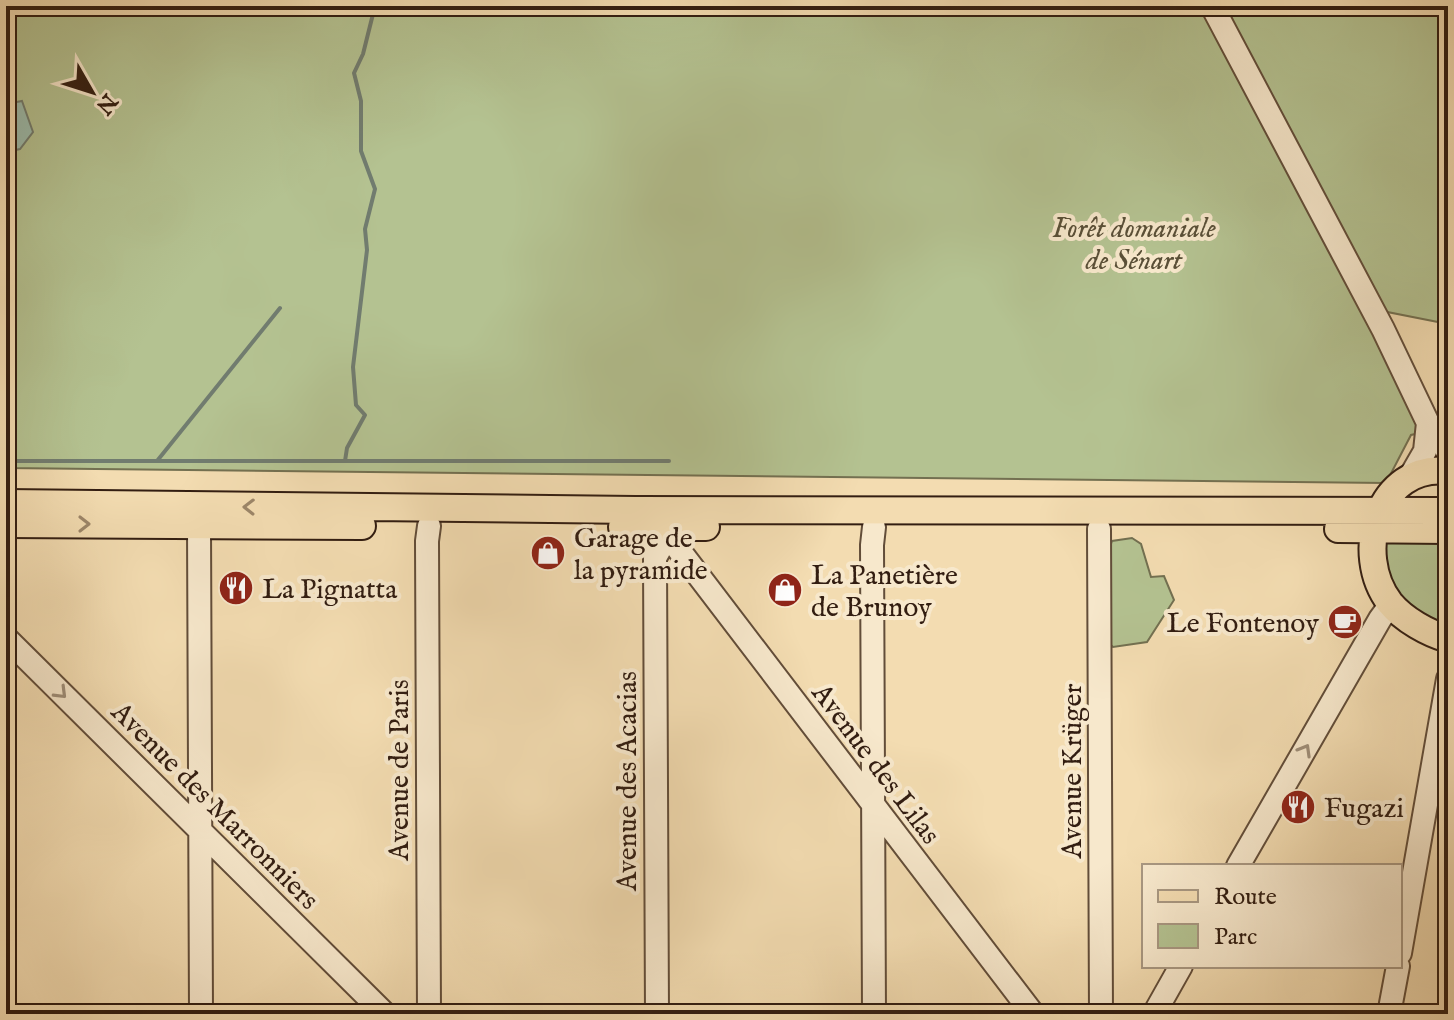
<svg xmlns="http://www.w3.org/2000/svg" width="1454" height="1020" font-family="'IM FELL English',serif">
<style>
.green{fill:#b4c291;stroke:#737051;stroke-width:2}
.water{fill:#9bbcad;stroke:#717c6f;stroke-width:2}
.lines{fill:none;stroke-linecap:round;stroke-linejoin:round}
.stream{stroke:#717c6f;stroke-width:4}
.minor-casing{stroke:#624d39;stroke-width:26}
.major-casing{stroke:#321d11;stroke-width:30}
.minor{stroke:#f7e8cc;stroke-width:22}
.major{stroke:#f3dcb1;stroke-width:26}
.oneway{stroke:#9c8669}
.oneway2{stroke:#9e8d78}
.labels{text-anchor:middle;stroke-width:8;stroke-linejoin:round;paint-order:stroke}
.park-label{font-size:28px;font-style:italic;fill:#594f37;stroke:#f7e8cc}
.poi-label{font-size:28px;fill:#321d11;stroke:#f7e8cc;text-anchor:start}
.street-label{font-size:28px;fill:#321d11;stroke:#f7e8cc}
</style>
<rect width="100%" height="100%" fill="#f3dcb1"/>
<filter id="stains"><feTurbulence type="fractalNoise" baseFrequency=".0025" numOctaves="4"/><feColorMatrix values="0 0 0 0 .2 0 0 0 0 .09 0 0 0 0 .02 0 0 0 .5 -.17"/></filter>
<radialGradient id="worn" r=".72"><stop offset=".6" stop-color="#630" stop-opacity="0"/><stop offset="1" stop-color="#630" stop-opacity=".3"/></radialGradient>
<path class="green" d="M6,6H1448V324L1382,311L1443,428L1411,435L1386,483L6,468Z
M1132,538L1141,544L1151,577L1164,576L1174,600L1147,642L1113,647L1104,639L1096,587L1112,541Z
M1386,540H1448V627L1416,614L1388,584L1383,543Z"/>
<path class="water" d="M22,101L33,132L20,149L6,152V104Z"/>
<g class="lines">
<path class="stream" d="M6,461H669
M157,461L280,308
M345,461L347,448L365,415L356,405L353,367L367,250L365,229L375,189L361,151V101L354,73L363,54L375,6"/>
<g class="minor-casing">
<path id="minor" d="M1212,6L1383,329L1428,423L1436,430L1448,453
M1410,477L1425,451L1428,423
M199,526L201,1014
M429,526L427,541L429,1014
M1099,529L1101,1014
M676,546L1033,1014
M6,638L385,1014
M1238,866L1380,619L1391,604
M1400,953L1448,679
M657,1014L655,558L660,549
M874,1014L872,545L874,527
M1154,1014L1181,966
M1389,1014L1398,966"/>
</g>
<g class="major-casing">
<path id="major" d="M1448,471C1378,463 1352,554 1390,603C1404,620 1428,633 1448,639
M6,503L635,510L1448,511
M6,524L362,526
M622,527H706
M1338,529L1448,530"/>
</g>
<use href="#minor" class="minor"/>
<use href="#major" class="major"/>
</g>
<defs><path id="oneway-chevron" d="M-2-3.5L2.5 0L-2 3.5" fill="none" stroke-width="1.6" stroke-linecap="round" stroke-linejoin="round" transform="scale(2)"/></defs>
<g class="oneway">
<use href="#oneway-chevron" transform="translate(249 507) rotate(-179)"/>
<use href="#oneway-chevron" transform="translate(84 524)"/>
</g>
<g class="oneway2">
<use href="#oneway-chevron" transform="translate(61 693) rotate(45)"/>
<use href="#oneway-chevron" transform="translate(1305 750) rotate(-60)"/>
</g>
<defs>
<g id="shop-disc" transform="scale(1.8)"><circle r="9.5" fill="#8f2418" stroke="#f7e8cc"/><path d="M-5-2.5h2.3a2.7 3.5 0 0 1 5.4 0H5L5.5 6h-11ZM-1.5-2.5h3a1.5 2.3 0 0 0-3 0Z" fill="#fff"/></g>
<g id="restaurant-disc" transform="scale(1.8)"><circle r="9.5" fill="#8f2418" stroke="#f7e8cc"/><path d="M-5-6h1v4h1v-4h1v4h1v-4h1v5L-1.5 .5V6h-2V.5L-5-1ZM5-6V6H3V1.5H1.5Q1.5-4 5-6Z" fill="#fff"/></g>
<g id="cafe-disc" transform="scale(1.8)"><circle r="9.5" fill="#8f2418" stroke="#f7e8cc"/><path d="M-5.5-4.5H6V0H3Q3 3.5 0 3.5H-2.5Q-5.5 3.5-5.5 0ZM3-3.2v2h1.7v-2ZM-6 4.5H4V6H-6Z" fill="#fff"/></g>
</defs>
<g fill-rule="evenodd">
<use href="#shop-disc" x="548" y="553"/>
<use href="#restaurant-disc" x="236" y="588"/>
<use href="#shop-disc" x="785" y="590"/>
<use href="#cafe-disc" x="1345" y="622"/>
<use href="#restaurant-disc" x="1298" y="807"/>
</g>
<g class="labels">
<g class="park-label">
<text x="1134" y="237">Forêt domaniale<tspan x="1134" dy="32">de Sénart</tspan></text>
</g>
<g class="poi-label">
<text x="574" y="547">Garage de<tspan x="574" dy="32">la pyramide</tspan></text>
<text x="811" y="584">La Panetière<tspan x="811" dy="32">de Brunoy</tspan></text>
<text x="262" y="598">La Pignatta</text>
<text x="1319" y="632" text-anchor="end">Le Fontenoy</text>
<text x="1324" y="817">Fugazi</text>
</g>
<g class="street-label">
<text transform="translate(877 763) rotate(53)" y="10">Avenue des Lilas</text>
<text transform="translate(398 770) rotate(-90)" y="10">Avenue de Paris</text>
<text transform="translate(1071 771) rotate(-90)" y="10">Avenue Krüger</text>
<text transform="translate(626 781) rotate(-90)" y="10">Avenue des Acacias</text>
<text transform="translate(216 805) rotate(45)" y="10">Avenue des Marronniers</text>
</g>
</g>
<rect width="1454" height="1020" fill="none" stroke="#f3dcb1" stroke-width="32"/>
<rect x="8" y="8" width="1438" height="1004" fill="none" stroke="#321d11" stroke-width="4"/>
<rect x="16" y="16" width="1422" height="988" fill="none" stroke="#321d11" stroke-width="2"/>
<rect x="1142" y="864" width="260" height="104" fill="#f7e8cc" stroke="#a89781" stroke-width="2"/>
<rect x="1158" y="890" width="40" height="12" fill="#f3dcb1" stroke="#a89781" stroke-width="2"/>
<text x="1214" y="904" font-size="24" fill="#321d11">Route</text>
<rect x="1158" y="924" width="40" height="24" fill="#b4c291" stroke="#a89781" stroke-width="2"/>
<text x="1214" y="944" font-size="24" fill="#321d11">Parc</text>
<g transform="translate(92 92) rotate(129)" stroke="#f7e8cc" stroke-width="6" paint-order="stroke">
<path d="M0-6L14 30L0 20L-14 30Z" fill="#321d11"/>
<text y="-12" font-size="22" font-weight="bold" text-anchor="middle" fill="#321d11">N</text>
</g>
<rect width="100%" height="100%" filter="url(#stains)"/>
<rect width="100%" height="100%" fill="url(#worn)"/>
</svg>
